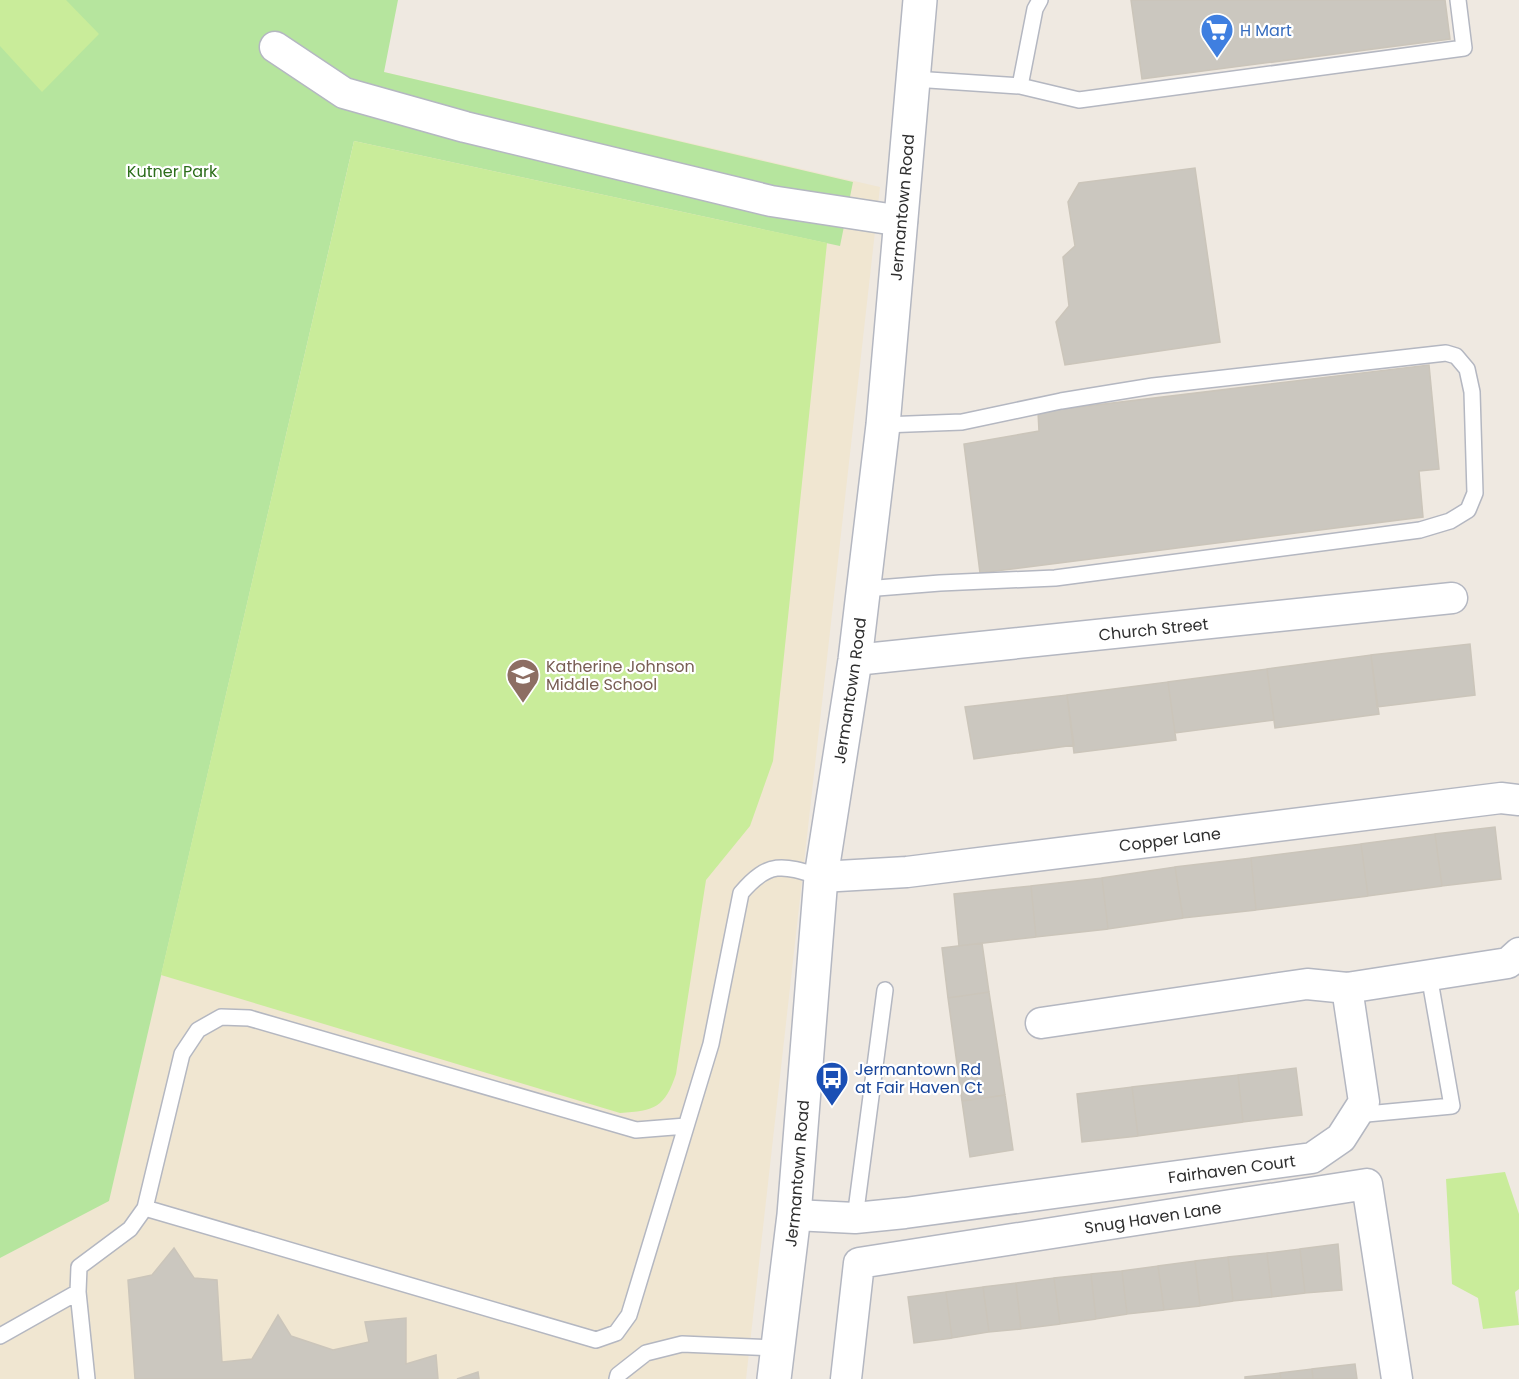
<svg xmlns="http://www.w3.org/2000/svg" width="1519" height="1379" font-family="Poppins,sans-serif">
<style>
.education{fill:#f0e6d1}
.green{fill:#b6e59e}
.pitch{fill:#c9ec9a}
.building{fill:#cbc7bf;stroke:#cbc5ba;stroke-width:1.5}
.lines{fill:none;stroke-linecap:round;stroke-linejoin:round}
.service-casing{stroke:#b4b7c1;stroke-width:18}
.minor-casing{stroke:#b4b7c1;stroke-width:33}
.secondary-casing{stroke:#b4b7c1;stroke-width:36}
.service{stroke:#fff;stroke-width:15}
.minor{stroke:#fff;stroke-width:30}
.secondary{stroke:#fff;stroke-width:33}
.labels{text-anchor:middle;stroke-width:4.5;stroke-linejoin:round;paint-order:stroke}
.shop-label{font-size:16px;fill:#366cbe;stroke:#fff;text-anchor:start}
.park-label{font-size:16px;fill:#2c6e1b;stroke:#fff}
.street-label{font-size:16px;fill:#2e2e2e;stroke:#fff}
.education-label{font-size:16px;fill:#785e54;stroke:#fff;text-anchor:start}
.transit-label{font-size:16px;fill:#164399;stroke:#fff;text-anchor:start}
</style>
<rect width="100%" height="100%" fill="#efe9e1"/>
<path class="education" d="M371,69L880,187L746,1379H0V1258L109,1200Z"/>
<path class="green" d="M0,0H398L384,72L853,182L840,246L354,141L109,1201L0,1258Z"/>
<path class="pitch" d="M0,0H66L99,34L42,92L0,46Z
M354,141L827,243L773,761L750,826L706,880L676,1074C665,1107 655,1111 620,1113L161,975Z
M1505,1172L1519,1214V1289L1515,1292L1519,1325L1483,1329L1478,1298L1452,1284L1446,1179Z"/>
<path class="building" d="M1131,0H1445L1450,39L1142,79Z
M1195,168L1220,342L1065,365L1056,322L1069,306L1063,257L1075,246L1068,202L1079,183Z
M1429,365L1439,469L1419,471L1423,517L980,573L964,444L1039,431L1038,412Z
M1470,644L1475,695L1377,707L1371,655Z
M1371,655L1379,714L1275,728L1267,669Z
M1267,669L1274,720L1175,733L1168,682Z
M1168,682L1176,740L1074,753L1067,695Z
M1067,695L1074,745L974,759L965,707Z
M1495,827L1501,879L1442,886L1435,834Z
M1435,834L1442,886L1368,896L1361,844Z
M1361,844L1368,896L1256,910L1251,858Z
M1251,858L1256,910L1183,918L1175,867Z
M1175,867L1183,918L1108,929L1102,878Z
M1102,878L1108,929L1036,937L1031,886Z
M1031,886L1036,937L959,946L954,894Z
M982,943L989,992L948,998L942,948Z
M989,992L1005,1095L962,1101L948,998Z
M1296,1068L1302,1115L1243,1122L1238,1075Z
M1238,1075L1243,1122L1138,1136L1132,1087Z
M1132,1087L1138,1136L1082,1142L1077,1094Z
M1005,1095L1013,1150L970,1157L962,1101Z
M1338,1244L1342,1290L1305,1293L1300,1249Z
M174,1248L194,1278L217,1280L222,1362L252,1359L278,1315L291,1336L333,1350L369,1342L365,1322L406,1318V1364L436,1355L438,1379H135L128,1280L152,1275Z
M1300,1249L1305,1293L1272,1297L1267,1253Z
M1267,1253L1272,1297L1233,1301L1228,1257Z
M1228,1257L1233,1301L1200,1306L1195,1261Z
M1195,1261L1200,1306L1164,1310L1158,1266Z
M1158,1266L1164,1310L1127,1314L1122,1271Z
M1122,1271L1127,1314L1096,1319L1091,1274Z
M1091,1274L1096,1319L1060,1324L1054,1278Z
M1054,1278L1060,1324L1021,1329L1016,1283Z
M1016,1283L1021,1329L989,1332L983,1287Z
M983,1287L989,1332L952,1338L946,1292Z
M946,1292L952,1338L914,1343L908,1297Z
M1355,1364L1357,1379H1313L1312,1369Z
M1312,1369L1313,1379H1281L1280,1373Z
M478,1372L479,1379H457Z
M1280,1373L1281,1379H1245V1377Z"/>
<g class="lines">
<g class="service-casing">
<path id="service" d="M914,79L1020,86L1035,9L1040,0
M1020,86L1079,100L1464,48L1458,0
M865,589L940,583L1055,578L1420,530L1450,521L1468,510L1475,493L1472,392L1467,369L1456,356L1446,353L1153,386L1061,401L962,422L883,425
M1356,1115L1452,1106L1429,975
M145,1208L596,1340L616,1333L629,1315L711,1044L741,893C769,860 783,865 821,877
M855,1218L885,990
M0,1336L78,1292
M87,1379L78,1292L79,1267L130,1229L145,1208L182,1054L198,1030L221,1017L249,1018L636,1130L686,1126
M617,1379L618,1375L646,1353L682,1344L777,1348"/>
</g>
<g class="minor-casing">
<g id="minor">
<path d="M275,47L344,93L465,127L771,201L902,221"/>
<path id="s1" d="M855,660L1452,598"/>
<path id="s2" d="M821,877L907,872L1501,798L1519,800"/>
<path d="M1041,1023L1307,984L1347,988L1508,963L1519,953"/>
<path id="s3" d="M794,1215L855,1218L905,1213L1312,1158L1341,1138L1364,1102L1347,988"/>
<path id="s4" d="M846,1379L859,1263L1367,1184L1397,1379"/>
</g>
</g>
<g class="secondary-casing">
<g id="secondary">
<path id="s5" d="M774,1379L794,1215L821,877L855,660L883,425L920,0"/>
</g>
</g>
<use href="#service" class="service"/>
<use href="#minor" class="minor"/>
<use href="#secondary" class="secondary"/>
</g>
<defs>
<g id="supermarket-pin" transform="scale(1.725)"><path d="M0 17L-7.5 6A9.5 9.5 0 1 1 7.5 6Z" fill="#3f7fe0" stroke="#fff"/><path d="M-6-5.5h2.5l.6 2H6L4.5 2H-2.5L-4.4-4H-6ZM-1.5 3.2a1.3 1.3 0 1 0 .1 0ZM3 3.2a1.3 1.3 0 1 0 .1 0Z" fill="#fff"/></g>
<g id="school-pin" transform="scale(1.725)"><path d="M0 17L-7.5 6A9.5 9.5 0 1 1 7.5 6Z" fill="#8d6e63" stroke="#fff"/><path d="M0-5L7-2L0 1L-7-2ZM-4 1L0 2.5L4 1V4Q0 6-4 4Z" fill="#fff"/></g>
<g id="bus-pin" transform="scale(1.725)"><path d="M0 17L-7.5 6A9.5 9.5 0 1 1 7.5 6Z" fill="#1a4fb4" stroke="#fff"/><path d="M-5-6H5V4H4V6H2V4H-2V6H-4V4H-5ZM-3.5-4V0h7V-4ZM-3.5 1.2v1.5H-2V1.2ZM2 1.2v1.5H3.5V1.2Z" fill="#fff"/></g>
</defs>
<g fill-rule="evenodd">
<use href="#supermarket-pin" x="1217" y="30"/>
<use href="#school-pin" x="523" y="675"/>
<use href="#bus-pin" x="832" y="1078"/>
</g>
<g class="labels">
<g class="shop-label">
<text x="1240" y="36">H Mart</text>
</g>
<g class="park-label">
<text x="172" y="177">Kutner Park</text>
</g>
<g class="street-label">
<text dy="6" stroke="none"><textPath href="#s5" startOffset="1179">Jermantown Road</textPath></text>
<text dy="6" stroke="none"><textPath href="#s1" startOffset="300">Church Street</textPath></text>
<text dy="6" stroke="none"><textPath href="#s5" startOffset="693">Jermantown Road</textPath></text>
<text dy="6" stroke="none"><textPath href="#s2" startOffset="351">Copper Lane</textPath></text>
<text dy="6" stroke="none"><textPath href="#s3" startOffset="441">Fairhaven Court</textPath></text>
<text dy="6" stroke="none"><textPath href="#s5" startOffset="207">Jermantown Road</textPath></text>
<text dy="6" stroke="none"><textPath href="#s4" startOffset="414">Snug Haven Lane</textPath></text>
</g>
<g class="education-label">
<text x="546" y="672">Katherine Johnson<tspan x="546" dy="18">Middle School</tspan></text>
</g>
<g class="transit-label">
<text x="855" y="1075">Jermantown Rd<tspan x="855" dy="18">at Fair Haven Ct</tspan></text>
</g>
</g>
</svg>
